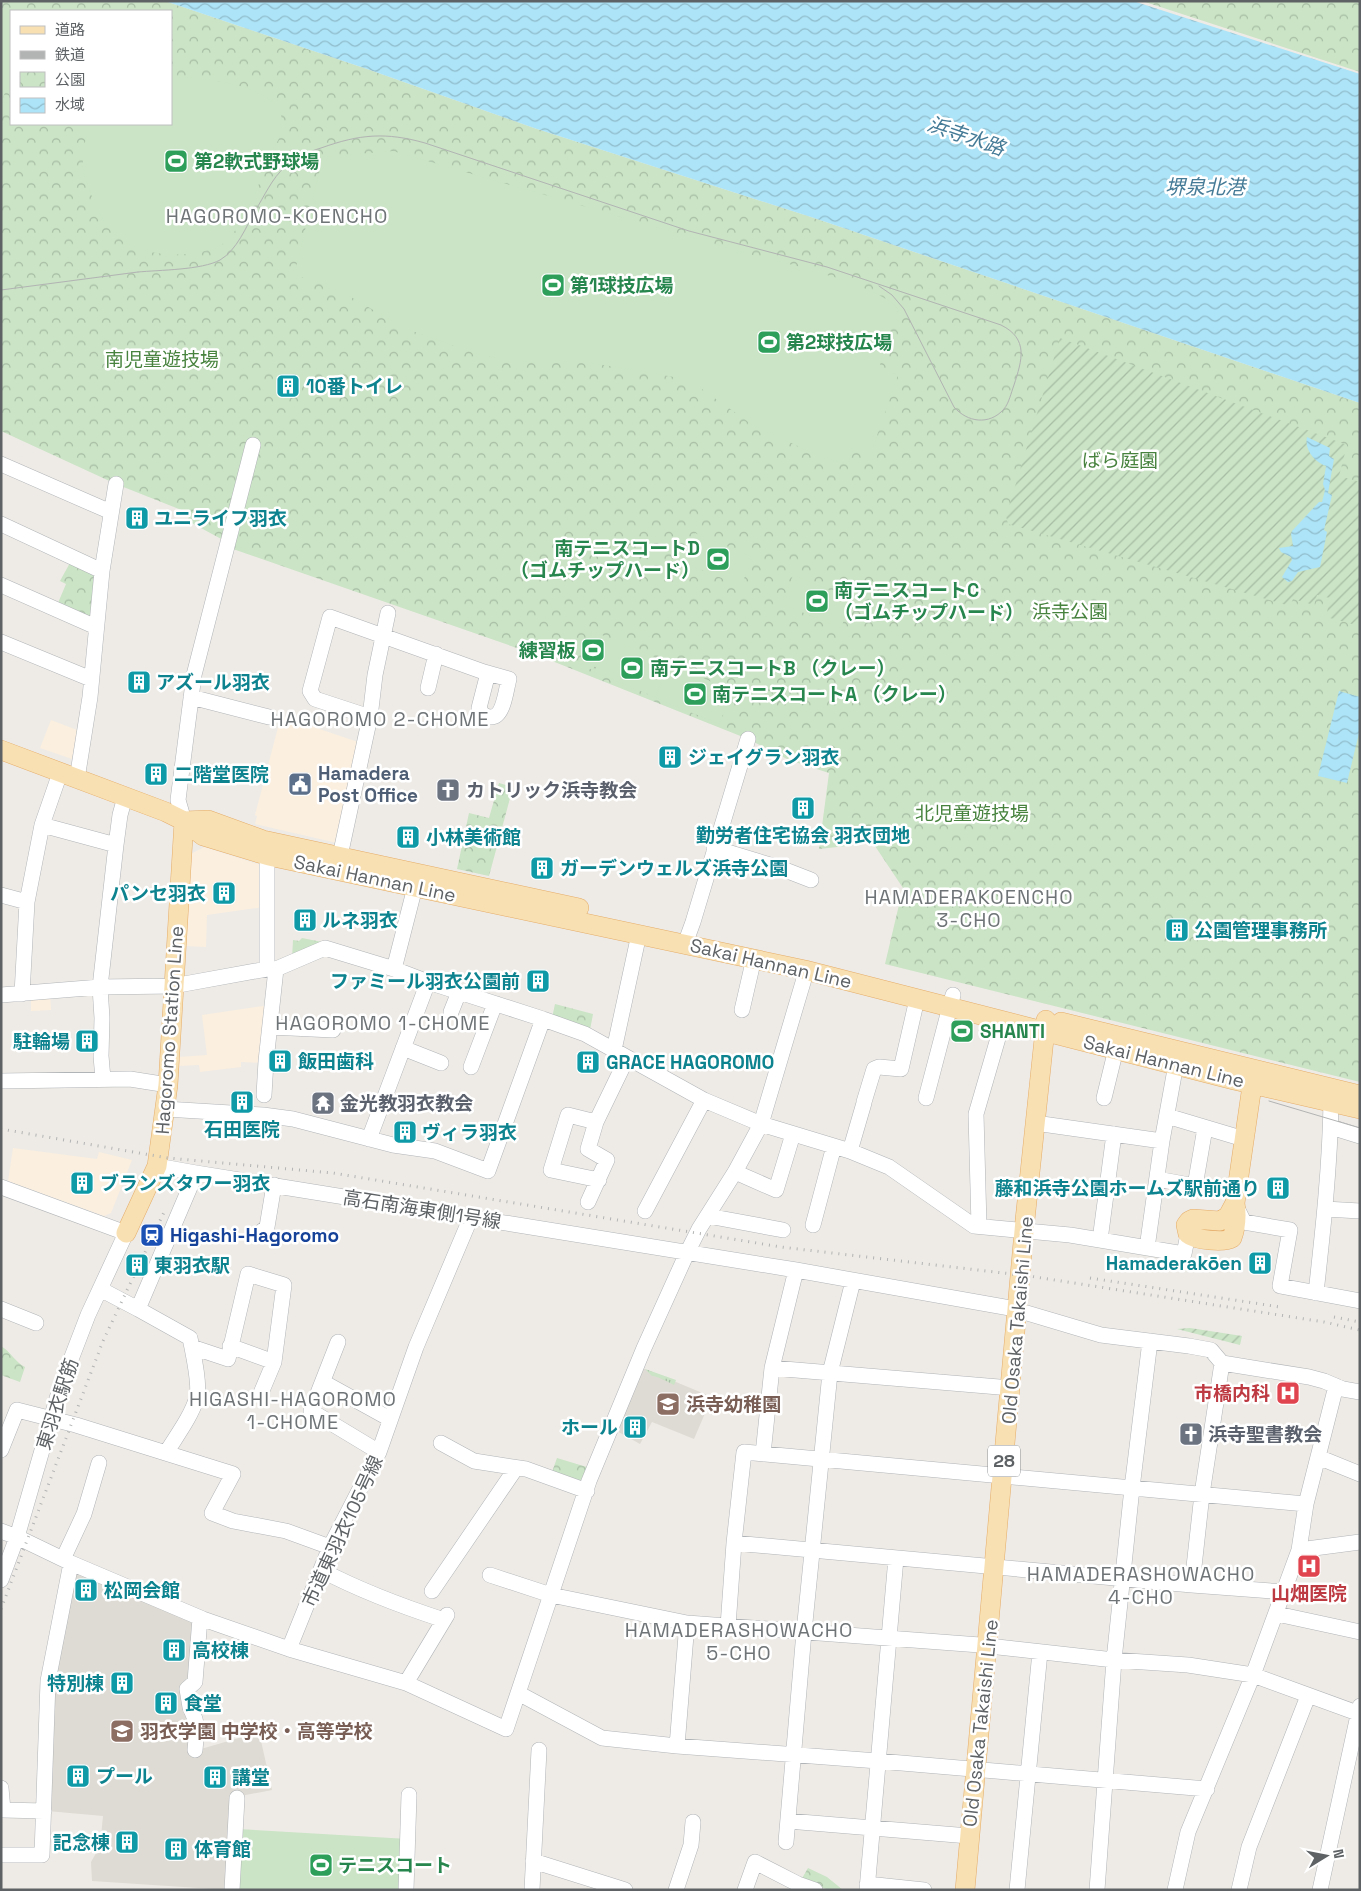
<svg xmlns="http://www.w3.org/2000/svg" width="1361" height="1891" font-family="'Space Grotesk','Noto Sans JP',sans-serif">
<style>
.commercial{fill:#fbefdf}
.education{fill:#dedbd4}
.grass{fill:url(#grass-tufts)}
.park{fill:url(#park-crowns);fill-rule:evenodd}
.garden{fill:url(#garden-furrows)}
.pitch{fill:#cae4c5}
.water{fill:url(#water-waves)}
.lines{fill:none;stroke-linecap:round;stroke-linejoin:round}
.minor-casing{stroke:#b1b4b7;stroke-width:16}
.major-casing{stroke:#e5ac69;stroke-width:20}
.minor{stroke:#fff;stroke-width:15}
.major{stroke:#f8e0b2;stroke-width:19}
.tram{stroke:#b2b3b3;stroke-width:1}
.rail{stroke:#b2b3b3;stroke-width:3;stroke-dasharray:1 6;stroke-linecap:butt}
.labels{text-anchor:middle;stroke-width:5;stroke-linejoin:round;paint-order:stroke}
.shield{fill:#fff;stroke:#8e9193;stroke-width:1}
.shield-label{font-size:18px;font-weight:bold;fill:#5e6265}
.leisure-label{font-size:19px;font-weight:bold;fill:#27864d;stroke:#fff;text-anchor:start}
.park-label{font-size:19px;fill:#47833e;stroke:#fff}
.culture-label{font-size:19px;font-weight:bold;fill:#0d838f;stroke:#fff;text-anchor:start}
.service-label{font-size:19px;font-weight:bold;fill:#4e5e75;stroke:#fff;text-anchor:start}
.worship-label{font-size:19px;font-weight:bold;fill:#5b616d;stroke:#fff;text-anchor:start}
.street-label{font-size:19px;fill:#5e6265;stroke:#fff}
.transit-label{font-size:19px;font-weight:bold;fill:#164399;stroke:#fff;text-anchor:start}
.health-label{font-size:19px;font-weight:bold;fill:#be3a42;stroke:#fff;text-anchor:end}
.education-label{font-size:19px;font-weight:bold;fill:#785e54;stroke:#fff;text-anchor:start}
.water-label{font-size:20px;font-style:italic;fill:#457b97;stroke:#fff}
.neighbourhood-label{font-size:20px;letter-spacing:1px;fill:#6f7477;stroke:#fff}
</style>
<defs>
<pattern id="grass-tufts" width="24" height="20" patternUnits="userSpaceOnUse" patternTransform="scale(1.25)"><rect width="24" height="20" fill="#cae4c5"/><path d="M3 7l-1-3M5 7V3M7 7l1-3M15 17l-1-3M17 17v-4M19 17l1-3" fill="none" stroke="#a7bca4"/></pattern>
<pattern id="park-crowns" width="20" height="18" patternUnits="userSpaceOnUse" patternTransform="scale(1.25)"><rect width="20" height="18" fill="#cae4c5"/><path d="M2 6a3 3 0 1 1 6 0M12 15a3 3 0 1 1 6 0" fill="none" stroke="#a7bca4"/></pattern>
<pattern id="garden-furrows" width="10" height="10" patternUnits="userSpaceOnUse" patternTransform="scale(1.25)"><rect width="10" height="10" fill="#cae4c5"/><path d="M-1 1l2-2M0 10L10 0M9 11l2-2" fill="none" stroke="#a7bca4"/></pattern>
<pattern id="water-waves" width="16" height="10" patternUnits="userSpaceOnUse" patternTransform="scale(1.25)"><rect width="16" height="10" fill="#ade4f7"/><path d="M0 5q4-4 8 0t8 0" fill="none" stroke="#90bccc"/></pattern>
</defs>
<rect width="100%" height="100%" fill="#eeebe6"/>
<path class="commercial" d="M281,716L358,742L337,843L255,824L257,816L255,815Z
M51,720L77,730L72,759L40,748Z
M204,847L264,866V907L207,915L206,947L185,946L189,855Z
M50,992L51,1010L31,1011V993Z
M270,1005L264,1063L241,1062V1067L200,1072L199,1065L178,1066V1057L207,1055L202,1015Z
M13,1148L97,1159L99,1152L132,1160L111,1213L104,1216L8,1181Z"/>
<path class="education" d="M640,1367L712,1397L694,1439L652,1422L640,1444L615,1430Z
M79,1571L198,1622L193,1680L194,1751L259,1732L272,1790L235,1797L229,1890L92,1881L91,1862L100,1846L103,1816L47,1811L50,1689L75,1573Z"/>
<path class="grass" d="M645,1369L676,1380L674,1385C668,1382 657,1376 652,1376Z"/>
<path class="park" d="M1,1H165L367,69L534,128L814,218L1360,403V1082L885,964L903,888L873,843L819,849L829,773L789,760L748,739L537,655L233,549L225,541L188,521L189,513L116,484L1,431ZM11,11H171V124H11Z
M1142,1H1360V72Z
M71,561L96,572L92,616L87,618L58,603L66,584L60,581Z
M499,783L513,787L489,876L457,869L469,813L489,818Z
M302,938L322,942L292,959L293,940L299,941Z
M555,1004L593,1014L589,1035L552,1018Z
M1,1346C11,1352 15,1362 25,1367L20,1382L1,1375Z
M557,1458L590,1468L586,1484L552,1472Z
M808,1868L827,1877L843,1890H829L801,1880Z"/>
<path class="garden" d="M1060,338L1347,445L1339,476L1360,482V626L1326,617L1330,598L1317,595L1314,605L1293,599L1290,606L1008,524L1006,516Z
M1190,1328L1242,1336L1240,1345L1177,1329Z"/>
<path class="pitch" d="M1,10L11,14V79L1,102Z
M171,76C200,78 286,84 282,125C282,137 276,143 271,153C267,161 264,172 260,181C254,198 237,236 221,245C194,259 144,258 119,238C105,226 98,211 91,194C89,187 84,177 83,169C82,159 86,134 89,124H171Z
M393,151L752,255C783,262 882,286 899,310L895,315L879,368L898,375L872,450L854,445L848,465L810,452L750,423L699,387L687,381L674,377L592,363H541L496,358L477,354L404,328L334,287L294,275L323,157Z
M695,533L753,557L741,586L683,562Z
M793,575L852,599L841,628L782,604Z
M592,631L607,637L593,670L578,664Z
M609,638L669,663L655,697L594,672Z
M670,664L733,691L719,724L656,698Z
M238,1829L408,1839L406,1890H234Z"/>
<path class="water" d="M165,1H1133L1360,74V403L814,218L534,128L367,69Z
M1307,437L1330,448L1329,456L1334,459L1328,493L1332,495L1324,530L1327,532L1320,567L1298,572L1292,581L1288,582L1282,577L1292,560L1291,557L1281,552L1279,548L1293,546L1291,534L1292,531L1319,502H1322L1325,490L1323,484L1326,466C1315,462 1304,450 1307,437Z
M1339,691L1360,697V729L1347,783L1318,776Z"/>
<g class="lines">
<g class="minor-casing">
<path id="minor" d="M1,464L111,512
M1,524L102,571
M1,585L96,627
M1,642L91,679
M428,688L436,654
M191,697L269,717
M370,717L315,699L310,691L330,617L484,672L509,679C506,689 504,717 491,717C484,717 481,713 479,708L488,673
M77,779L90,697L102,571L116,484
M184,821L178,800L194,675L253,445
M42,825L116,845
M714,848L780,868L811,880
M340,856L370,717L375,675L388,613
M1,895L27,902
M685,944L693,922L748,739
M267,969V864L270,851
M394,969L415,887
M22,994L27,902L42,825L60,773
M1,995L100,987L173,986L267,969H276L325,948L394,969L428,982L543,1019L585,1034L704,1100L761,1124L850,1151L889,1167L974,1226L1070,1235L1184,1254L1188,1234
M742,1010L754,958
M451,1012L459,992
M270,1027L333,1030
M403,1048L441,1063
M614,1050L639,934
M471,1067L493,1009L497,1004
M103,1079L101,1056L102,1018L100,987L116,845L120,815L125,797
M1,1081L130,1079L168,1085
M264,1095L266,1061L276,969
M926,1098L953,995
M1104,1098L1116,1049
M864,1102L874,1069L879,1067L901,1069L917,999
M165,1109L263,1115L293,1119L393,1145L435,1151L488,1171L543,1019
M1167,1116L1244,1139
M596,1122L568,1115L551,1170L599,1180
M1035,1123L1162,1141
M1331,1127L1360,1136
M369,1139L428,982
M850,1151L864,1103
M157,1166L196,1173L796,1270L1010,1308L1101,1335L1189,1346L1211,1350L1222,1363L1309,1377L1324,1381L1343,1389L1360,1392
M735,1172L776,1190L793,1134
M1157,1179L1195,1186L1205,1128
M1,1187L126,1233L88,1315L60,1388L17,1537L1,1580
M588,1202L607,1160L588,1149L596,1122L627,1058
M1235,1204L1244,1222L1290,1230L1280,1286L1360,1301
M1325,1209L1360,1211
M645,1211L704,1100
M708,1216L783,1230
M813,1225L834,1146
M979,1226L976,1114L1003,1021
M261,1232L267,1227L274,1185
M1100,1240L1114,1134
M1147,1248L1162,1141L1176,1064
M100,1289L138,1309
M1316,1293C1323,1230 1330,1166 1331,1102
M1,1309L36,1323
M338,1342L311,1411L379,1452
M230,1346L274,1362
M192,1347L228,1359L248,1274L284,1285L274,1362L261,1393
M772,1368L1011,1388
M323,1382L390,1419
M441,1443L474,1461L526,1469L587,1491
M1,1450L17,1410L76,1425L233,1474L212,1513L233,1521L286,1531L330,1547
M166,1453C177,1435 191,1417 197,1397C200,1383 193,1353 190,1338L138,1309L196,1173
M763,1454L772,1368L796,1270
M1318,1457L1360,1474
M1,1531L17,1537L71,1563L203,1619L289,1649L406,1683L506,1729L589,1481L644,1348L687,1253L699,1229L735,1172L761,1124L804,979L805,970
M734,1543L1192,1585L1284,1592
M1299,1550L1360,1542
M63,1559L84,1514L99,1463
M321,1570C361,1591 401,1606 444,1620
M490,1575L551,1595L687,1623L980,1645L1114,1660L1188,1665L1253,1675L1360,1714
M1192,1585L1202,1494L1222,1363
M432,1591L516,1468
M1277,1614L1360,1632
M728,1626L734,1543L744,1452L1306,1504
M289,1649L330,1547L379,1452L416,1347L471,1217
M406,1683L447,1615
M518,1693L602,1738L677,1746L878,1761L1207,1789
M677,1746L687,1623
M195,1750L197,1728L195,1719L190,1707L187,1689L195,1682L200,1618
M1,1788L3,1810L44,1811
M788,1821L969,1836
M786,1842L804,1632L830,1373L853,1281
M1,1855H42L48,1681L71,1563
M533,1861L625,1890
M867,1884L924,1890
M232,1890L237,1798
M406,1890L409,1795
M532,1890L539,1750
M676,1890L691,1845L693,1822
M745,1890L755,1862L798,1884L815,1890
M867,1890L896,1558
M1017,1890L1040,1652
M1097,1890L1114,1660L1132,1488L1150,1341
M1175,1890L1188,1832L1253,1675L1299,1550L1306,1504L1336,1386
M1239,1890L1249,1847L1308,1696
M1320,1890L1360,1706"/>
</g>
<g class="major-casing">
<path id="major" d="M1,750L166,812L184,821L203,836L269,856L805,970L1234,1080L1360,1109
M184,821L208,820L263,840L579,908
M1061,1022L1360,1095
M1235,1203L1228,1216L1220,1221L1193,1219L1189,1221L1186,1225L1188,1234C1195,1240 1224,1243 1232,1238C1236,1227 1237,1215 1235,1203L1254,1072
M126,1233L157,1166L168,1085L184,821
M965,1890L1025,1220L1046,1020"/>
</g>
<use href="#minor" class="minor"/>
<use href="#major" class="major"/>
<path class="tram" d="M138,272C159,270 202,270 220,260C237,250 246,227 255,211C264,197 272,178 285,167C295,157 308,152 321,148C360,134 386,132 425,143L689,231L827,267L1001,325C1029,339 1022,360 1014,385C1011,393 1009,403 1004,409C989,426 967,422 954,407L904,309L892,295L879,286
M1,290L138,272
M1269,1101L1360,1128"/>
<path class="rail" d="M1,1129L168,1158L333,1173L781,1247L1029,1276L1324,1322L1360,1330
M1090,1278L1280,1307
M1334,1317L1360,1322
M1,1609L103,1341L166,1208"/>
</g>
<defs>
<g id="stadium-square" transform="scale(1.25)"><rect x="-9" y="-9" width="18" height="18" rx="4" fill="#2e9e5b" stroke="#fff"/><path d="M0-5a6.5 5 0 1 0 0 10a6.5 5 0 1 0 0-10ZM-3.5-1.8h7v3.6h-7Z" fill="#fff"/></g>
<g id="building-square" transform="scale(1.25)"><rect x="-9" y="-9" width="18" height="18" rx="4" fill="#0f9aa8" stroke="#fff"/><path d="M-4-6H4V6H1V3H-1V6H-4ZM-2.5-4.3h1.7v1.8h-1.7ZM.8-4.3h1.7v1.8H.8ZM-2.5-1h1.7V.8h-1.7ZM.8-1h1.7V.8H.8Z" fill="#fff"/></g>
<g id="civic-square" transform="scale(1.25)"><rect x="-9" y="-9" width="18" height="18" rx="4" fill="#5c6f8a" stroke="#fff"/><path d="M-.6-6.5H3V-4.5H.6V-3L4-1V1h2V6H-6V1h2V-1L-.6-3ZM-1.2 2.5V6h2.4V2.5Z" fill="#fff"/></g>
<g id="church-square" transform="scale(1.25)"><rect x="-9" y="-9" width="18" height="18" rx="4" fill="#6b7280" stroke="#fff"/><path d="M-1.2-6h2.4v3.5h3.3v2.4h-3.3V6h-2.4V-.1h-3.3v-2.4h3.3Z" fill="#fff"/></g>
<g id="temple-square" transform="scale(1.25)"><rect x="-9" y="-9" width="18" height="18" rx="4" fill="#6b7280" stroke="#fff"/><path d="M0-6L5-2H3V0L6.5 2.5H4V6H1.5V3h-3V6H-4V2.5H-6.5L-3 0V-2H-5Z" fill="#fff"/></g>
<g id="station-square" transform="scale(1.25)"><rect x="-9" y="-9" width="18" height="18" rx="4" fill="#1a4fb4" stroke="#fff"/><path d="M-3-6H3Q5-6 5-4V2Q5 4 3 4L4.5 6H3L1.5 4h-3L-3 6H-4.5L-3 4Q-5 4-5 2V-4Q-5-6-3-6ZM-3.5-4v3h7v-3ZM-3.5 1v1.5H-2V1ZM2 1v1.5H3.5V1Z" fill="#fff"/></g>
<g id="hospital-square" transform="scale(1.25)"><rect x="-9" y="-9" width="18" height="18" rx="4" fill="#e0444e" stroke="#fff"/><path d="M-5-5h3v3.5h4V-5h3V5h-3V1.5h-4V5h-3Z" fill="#fff"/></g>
<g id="school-square" transform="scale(1.25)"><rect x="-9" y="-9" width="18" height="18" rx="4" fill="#8d6e63" stroke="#fff"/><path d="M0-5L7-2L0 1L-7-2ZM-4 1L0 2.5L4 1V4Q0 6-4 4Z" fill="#fff"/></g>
</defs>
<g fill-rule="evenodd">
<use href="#stadium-square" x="176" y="161"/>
<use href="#stadium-square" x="553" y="285"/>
<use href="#stadium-square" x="769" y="342"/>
<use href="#building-square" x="288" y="386"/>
<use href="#building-square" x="137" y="518"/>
<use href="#stadium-square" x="718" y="559"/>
<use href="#stadium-square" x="817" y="601"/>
<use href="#stadium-square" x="593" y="650"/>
<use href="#stadium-square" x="632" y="668"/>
<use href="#building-square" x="139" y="682"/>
<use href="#stadium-square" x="695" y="694"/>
<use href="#building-square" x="670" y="757"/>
<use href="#building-square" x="156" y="774"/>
<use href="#civic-square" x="300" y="784"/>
<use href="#church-square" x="448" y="790"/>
<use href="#building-square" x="803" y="808"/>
<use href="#building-square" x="408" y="837"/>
<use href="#building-square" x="542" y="868"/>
<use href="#building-square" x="224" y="893"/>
<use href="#building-square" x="305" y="920"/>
<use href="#building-square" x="1177" y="930"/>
<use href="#building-square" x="538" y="981"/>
<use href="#stadium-square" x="962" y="1031"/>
<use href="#building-square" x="87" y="1041"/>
<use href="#building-square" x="280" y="1061"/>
<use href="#building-square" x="588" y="1062"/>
<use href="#building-square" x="242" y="1102"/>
<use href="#temple-square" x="323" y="1103"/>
<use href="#building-square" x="405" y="1132"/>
<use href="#building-square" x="82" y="1183"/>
<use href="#building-square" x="1278" y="1188"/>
<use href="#station-square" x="152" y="1235"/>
<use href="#building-square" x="1260" y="1263"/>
<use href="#building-square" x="137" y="1265"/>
<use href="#hospital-square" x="1288" y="1393"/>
<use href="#school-square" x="668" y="1404"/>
<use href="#building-square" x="635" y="1427"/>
<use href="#church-square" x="1191" y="1434"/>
<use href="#hospital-square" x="1309" y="1566"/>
<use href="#building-square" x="86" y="1590"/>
<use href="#building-square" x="174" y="1650"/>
<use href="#building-square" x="122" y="1683"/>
<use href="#building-square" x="166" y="1703"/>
<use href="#school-square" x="122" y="1731"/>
<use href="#building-square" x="78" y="1776"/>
<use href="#building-square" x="215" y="1777"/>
<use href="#building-square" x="127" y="1842"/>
<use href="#building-square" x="176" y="1849"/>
<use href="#stadium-square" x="321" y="1865"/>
</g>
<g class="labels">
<rect class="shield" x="988" y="1445.5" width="32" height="31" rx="4"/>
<g class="shield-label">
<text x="1004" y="1467">28</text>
</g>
<g class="leisure-label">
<text x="194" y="168">第2軟式野球場</text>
<text x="570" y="292">第1球技広場</text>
<text x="786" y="349">第2球技広場</text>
<text x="700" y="555" text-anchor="end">南テニスコートD<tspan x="700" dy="22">（ゴムチップハード）</tspan></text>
<text x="834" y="597">南テニスコートC<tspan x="834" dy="22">（ゴムチップハード）</tspan></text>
<text x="576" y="657" text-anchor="end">練習板</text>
<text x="650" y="675">南テニスコートB （クレー）</text>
<text x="712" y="701">南テニスコートA （クレー）</text>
<text x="980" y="1038">SHANTI</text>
<text x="338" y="1872">テニスコート</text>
</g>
<g class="park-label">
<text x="162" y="366">南児童遊技場</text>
<text x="1120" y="467">ばら庭園</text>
<text x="1070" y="618">浜寺公園</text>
<text x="972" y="820">北児童遊技場</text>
</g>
<g class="culture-label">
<text x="306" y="393">10番トイレ</text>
<text x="154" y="525">ユニライフ羽衣</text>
<text x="156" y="689">アズール羽衣</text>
<text x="688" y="764">ジェイグラン羽衣</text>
<text x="174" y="781">二階堂医院</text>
<text x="803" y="842" text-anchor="middle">勤労者住宅協会 羽衣団地</text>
<text x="426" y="844">小林美術館</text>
<text x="560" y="875">ガーデンウェルズ浜寺公園</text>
<text x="206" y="900" text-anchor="end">パンセ羽衣</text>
<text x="322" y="927">ルネ羽衣</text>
<text x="1194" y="937">公園管理事務所</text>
<text x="520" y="988" text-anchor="end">ファミール羽衣公園前</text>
<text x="70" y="1048" text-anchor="end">駐輪場</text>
<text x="298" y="1068">飯田歯科</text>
<text x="606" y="1069">GRACE HAGOROMO</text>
<text x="242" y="1136" text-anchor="middle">石田医院</text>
<text x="422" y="1139">ヴィラ羽衣</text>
<text x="100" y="1190">ブランズタワー羽衣</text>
<text x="1260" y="1195" text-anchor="end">藤和浜寺公園ホームズ駅前通り</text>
<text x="1242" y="1270" text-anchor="end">Hamaderakōen</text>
<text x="154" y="1272">東羽衣駅</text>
<text x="618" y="1434" text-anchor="end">ホール</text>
<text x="104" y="1597">松岡会館</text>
<text x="192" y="1657">高校棟</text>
<text x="104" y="1690" text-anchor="end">特別棟</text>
<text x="184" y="1710">食堂</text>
<text x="96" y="1783">プール</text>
<text x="232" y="1784">講堂</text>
<text x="110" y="1849" text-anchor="end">記念棟</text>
<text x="194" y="1856">体育館</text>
</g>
<g class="service-label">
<text x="318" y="780">Hamadera<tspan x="318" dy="22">Post Office</tspan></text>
</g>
<g class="worship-label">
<text x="466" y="797">カトリック浜寺教会</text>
<text x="340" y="1110">金光教羽衣教会</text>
<text x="1208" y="1441">浜寺聖書教会</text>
</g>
<g class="street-label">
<text transform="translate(375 878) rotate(12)" y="7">Sakai Hannan Line</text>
<text transform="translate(771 963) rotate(13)" y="7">Sakai Hannan Line</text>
<text transform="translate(169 1030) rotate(-86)" y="7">Hagoromo Station Line</text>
<text transform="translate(1164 1061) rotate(14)" y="7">Sakai Hannan Line</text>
<text transform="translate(422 1209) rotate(9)" y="7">高石南海東側1号線</text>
<text transform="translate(1017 1320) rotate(-85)" y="7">Old Osaka Takaishi Line</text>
<text transform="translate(57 1404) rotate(-72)" y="7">東羽衣駅筋</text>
<text transform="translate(342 1531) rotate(-65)" y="7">市道東羽衣105号線</text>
<text transform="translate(980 1723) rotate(-84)" y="7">Old Osaka Takaishi Line</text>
</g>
<g class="transit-label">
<text x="170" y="1242">Higashi-Hagoromo</text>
</g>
<g class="health-label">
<text x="1270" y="1400">市橋内科</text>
<text x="1309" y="1600" text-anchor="middle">山畑医院</text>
</g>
<g class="education-label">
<text x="686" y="1411">浜寺幼稚園</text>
<text x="140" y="1738">羽衣学園 中学校・高等学校</text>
</g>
<g class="water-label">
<text transform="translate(966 136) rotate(19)" y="7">浜寺水路</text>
<text x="1205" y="194">堺泉北港</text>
</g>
<g class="neighbourhood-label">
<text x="277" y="223">HAGOROMO-KOENCHO</text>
<text x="380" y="726">HAGOROMO 2-CHOME</text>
<text x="969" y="904">HAMADERAKOENCHO<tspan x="969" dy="23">3-CHO</tspan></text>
<text x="383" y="1030">HAGOROMO 1-CHOME</text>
<text x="293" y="1406">HIGASHI-HAGOROMO<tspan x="293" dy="23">1-CHOME</tspan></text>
<text x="1141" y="1581">HAMADERASHOWACHO<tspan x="1141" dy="23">4-CHO</tspan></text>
<text x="739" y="1637">HAMADERASHOWACHO<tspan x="739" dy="23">5-CHO</tspan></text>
</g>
</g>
<rect width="1361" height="1891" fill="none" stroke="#5e6265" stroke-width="5"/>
<rect x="10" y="10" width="162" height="115" fill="#ffffff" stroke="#bfc0c1"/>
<rect x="20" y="26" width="25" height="8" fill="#f8e0b2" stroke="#bfc0c1"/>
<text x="55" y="35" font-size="15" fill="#5e6265">道路</text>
<rect x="20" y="51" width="25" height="8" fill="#b2b3b3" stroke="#bfc0c1"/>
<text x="55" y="60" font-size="15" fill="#5e6265">鉄道</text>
<rect x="20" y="72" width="25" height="15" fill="url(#park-crowns)" stroke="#bfc0c1"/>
<text x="55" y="85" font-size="15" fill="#5e6265">公園</text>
<rect x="20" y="98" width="25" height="15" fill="url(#water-waves)" stroke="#bfc0c1"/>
<text x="55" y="110" font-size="15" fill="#5e6265">水域</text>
<g transform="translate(1326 1856) rotate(80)" stroke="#ffffff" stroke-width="4" paint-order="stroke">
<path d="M0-4L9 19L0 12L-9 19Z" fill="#5e6265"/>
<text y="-8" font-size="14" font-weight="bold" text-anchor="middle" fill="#5e6265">N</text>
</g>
</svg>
